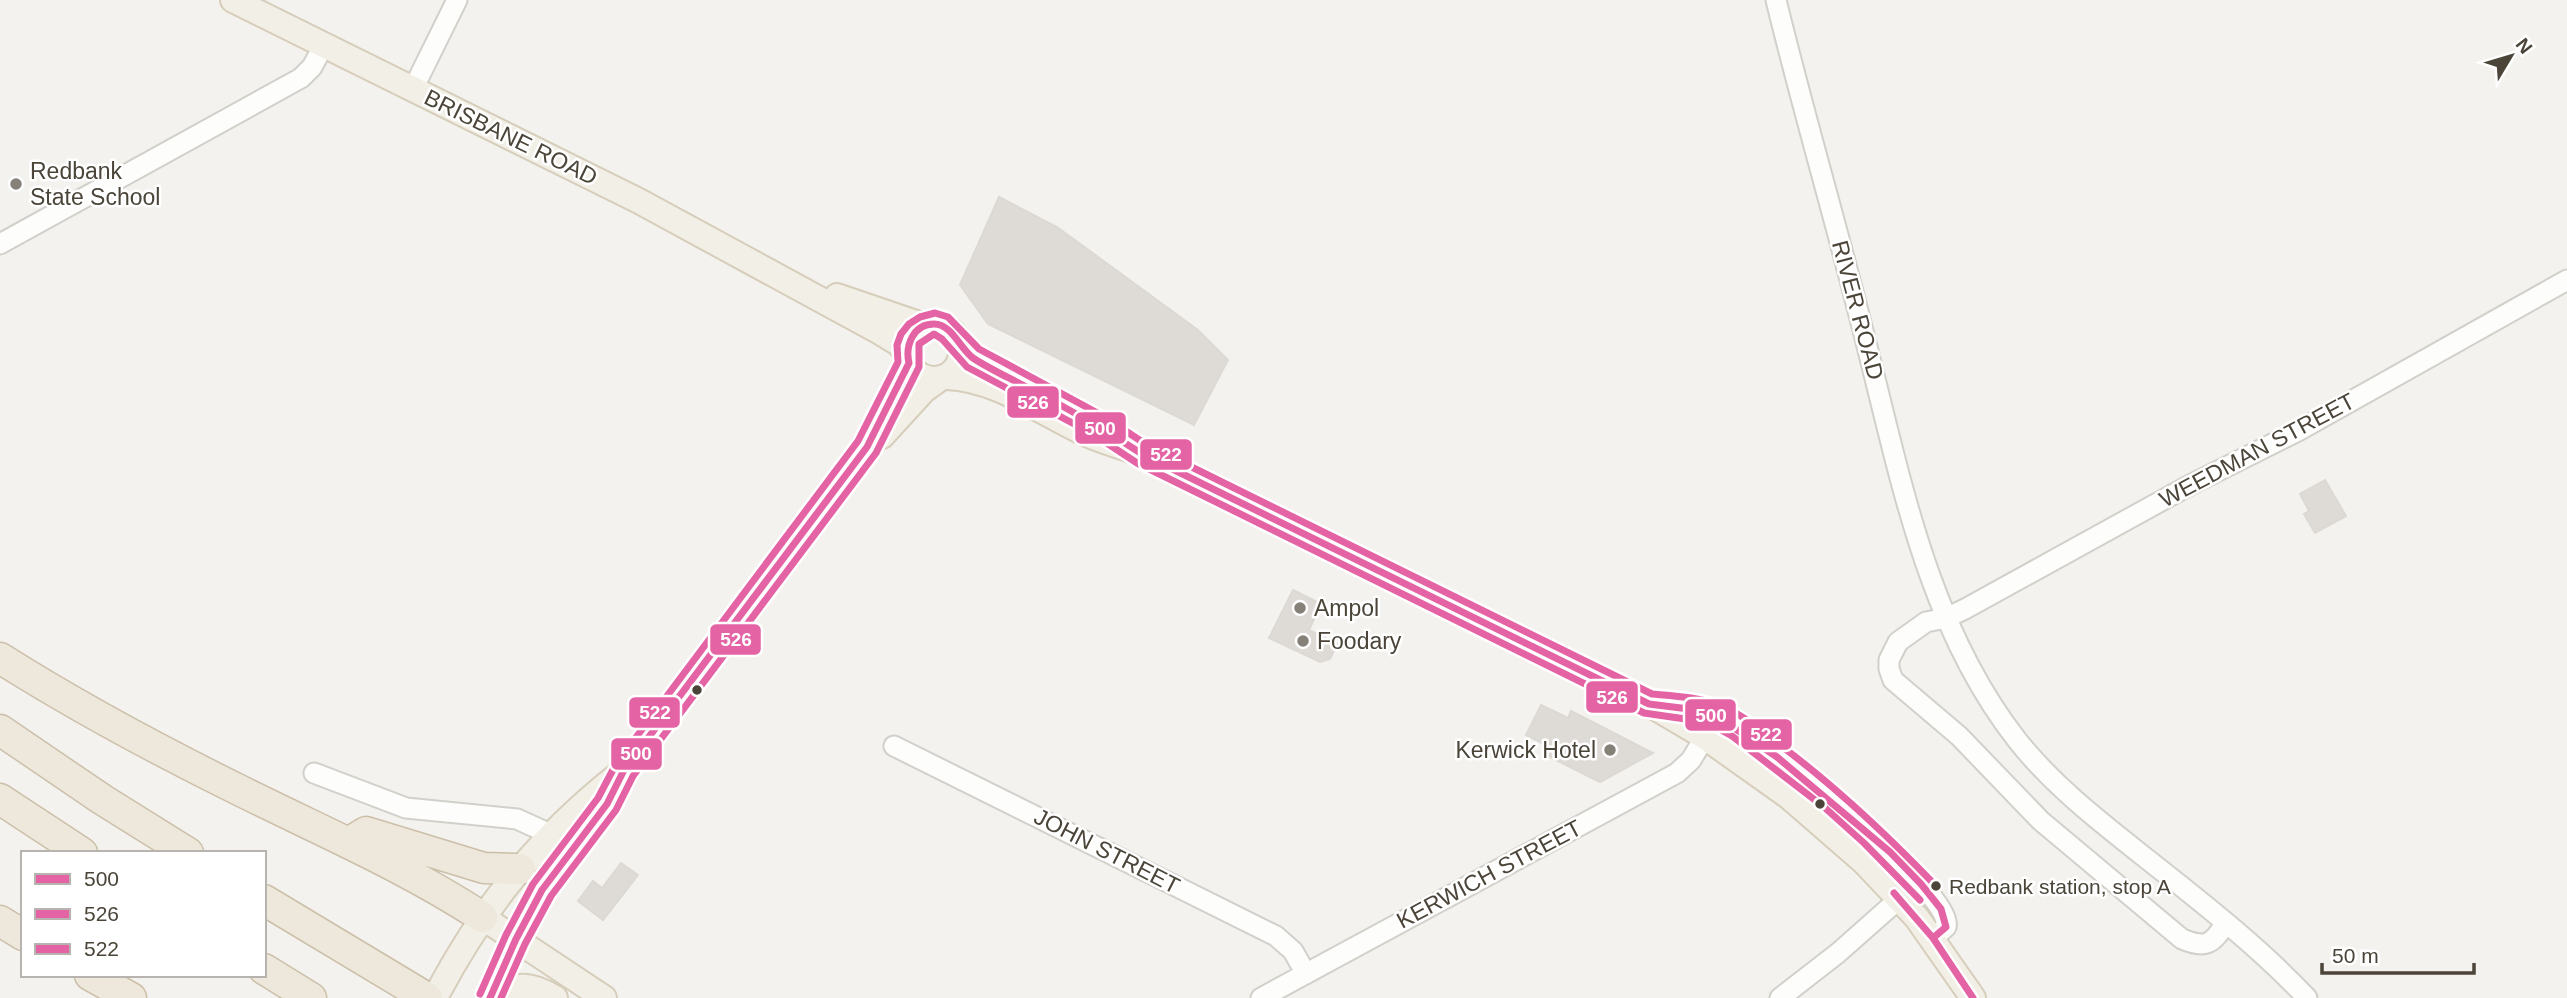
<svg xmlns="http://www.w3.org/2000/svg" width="2567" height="998" font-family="Helvetica,sans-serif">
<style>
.building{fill:#dedbd6;stroke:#dcd9d4;stroke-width:2}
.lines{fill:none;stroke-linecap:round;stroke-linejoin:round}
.minor-casing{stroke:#d2d0cb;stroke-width:23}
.major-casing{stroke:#d6cebb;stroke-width:28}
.highway-casing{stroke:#ccbfa9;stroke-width:33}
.minor{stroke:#fdfdfc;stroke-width:19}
.major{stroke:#f2efe6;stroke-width:24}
.highway{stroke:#ede8db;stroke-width:30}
.bus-1-casing{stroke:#fff;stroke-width:12}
.bus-2-casing{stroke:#fff;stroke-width:12}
.bus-3-casing{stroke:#fff;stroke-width:12}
.bus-1{stroke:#e463a4;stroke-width:7}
.bus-2{stroke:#e463a4;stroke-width:7}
.bus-3{stroke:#e463a4;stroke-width:7}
.poi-dot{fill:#868178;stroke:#fff;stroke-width:2.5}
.bus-dot{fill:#4b4439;stroke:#fff;stroke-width:2.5}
.labels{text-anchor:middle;stroke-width:5;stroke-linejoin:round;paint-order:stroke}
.bus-label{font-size:21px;fill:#4b4439;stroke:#fff;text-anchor:start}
.street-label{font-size:23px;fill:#4b4439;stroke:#fff}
.poi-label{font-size:23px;fill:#4b4439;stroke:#fff;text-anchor:start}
.line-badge{stroke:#fff;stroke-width:2.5}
.badge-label{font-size:19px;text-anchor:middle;font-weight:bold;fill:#fff}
</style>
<rect width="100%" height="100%" fill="#f4f2ee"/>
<path class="building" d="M999,197L1057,227L1198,330L1228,360L1194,425L988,324L960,285Z
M2325,480L2346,516L2315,533L2304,514L2309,511L2300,494Z
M1293,590L1321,604L1309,630L1337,644L1330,659L1320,662L1269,638Z
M1541,705L1568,718L1571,711L1653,753L1600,782L1548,756L1552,748L1526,735Z
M621,863L638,875L603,920L578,901L593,881L602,888Z"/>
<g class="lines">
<g class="minor-casing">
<path id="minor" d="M1776,0C1802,107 1833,212 1860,319C1898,463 1923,620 2017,740C2055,788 2104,825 2152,863C2205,905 2260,948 2307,998
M413,89L457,0
M0,244L301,78L312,67L324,45
M1654,704C1678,708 1704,708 1727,720C1761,739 1956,894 1946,927L1933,938
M894,746L1276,936L1293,951L1306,974
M314,773L406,808L517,819L550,834
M2226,923C2212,944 2207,949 2182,939L2041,821L1959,736L1893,680L1889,669V660L1898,642L1926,622L1946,618L1965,609L2190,485L2298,431L2567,280
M1261,998L1677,773L1691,760L1705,737
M1780,998L1838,953L1899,899"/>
</g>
<g class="major-casing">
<path id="major" d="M233,0L639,201L880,332L898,343L907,353
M837,296L925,326
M907 352a27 27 0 1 1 54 0a27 27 0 1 1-54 0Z
M962,349L973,358L1034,390
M947,377C999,379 1045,416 1091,436C1108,443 1126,448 1142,454L1606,682L1649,704L1705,737L1788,796L1864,862L1917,918L1973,998
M882,436L924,390L938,380
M482,917L604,998
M435,998C481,909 538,839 617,776
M490,998L516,939L542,890L607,804L624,770L867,447L909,363
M493,998C515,982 532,984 555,998"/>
</g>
<g class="highway-casing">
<path id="highway" d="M0,658C76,706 156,749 237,789C319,830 404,866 482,917
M0,730L103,800L188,853
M0,799L82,853
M350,842L366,832L484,868L520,869
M264,900L427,998
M0,921L23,935
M264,969L311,998
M90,975L131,998"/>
</g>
<use href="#minor" class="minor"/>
<use href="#major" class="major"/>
<use href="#highway" class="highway"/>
<g class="bus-1-casing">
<path id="bus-1" d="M1894,893L1933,938L1973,998
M490,998L516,939L542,890L607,804L624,770L867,447L909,363C905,346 913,324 934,324C952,324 960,349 973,358C991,370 1012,379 1030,389C1069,409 1106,430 1142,454L1649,704L1689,709L1718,717L1777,757L1890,852L1921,884L1941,909L1946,927L1933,938"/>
</g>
<g class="bus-2-casing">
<path id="bus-2" d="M501,998L525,944L551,896L616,810L633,776L876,453L919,367V344L934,334L942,339L967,367L1093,434L1137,463L1644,713L1699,721L1714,726L1732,736L1824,807L1864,843L1920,900"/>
</g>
<g class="bus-3-casing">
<path id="bus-3" d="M480,994L506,935L533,884L598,798L616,764L858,441L898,362L897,345L901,334L909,324L920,317L935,313L948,317L979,349L1103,416L1147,445L1652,694C1675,696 1699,697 1721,706C1744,715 1764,733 1784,748C1838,789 1888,836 1936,886"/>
</g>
<use href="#bus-1" class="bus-1"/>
<use href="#bus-2" class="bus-2"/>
<use href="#bus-3" class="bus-3"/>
</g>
<g class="poi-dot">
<circle cx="16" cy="184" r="7"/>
<circle cx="1300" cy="608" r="7"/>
<circle cx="1303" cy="641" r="7"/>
<circle cx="1610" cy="750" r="7"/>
</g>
<g class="bus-dot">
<circle cx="697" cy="690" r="6"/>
<circle cx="1820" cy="804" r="6"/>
<circle cx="1936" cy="886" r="6"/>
</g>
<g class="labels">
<g class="bus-label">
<text x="1949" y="894">Redbank station, stop A</text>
</g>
<g class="street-label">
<text transform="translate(511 137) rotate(26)" y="8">BRISBANE ROAD</text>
<text transform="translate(1858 310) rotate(75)" y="8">RIVER ROAD</text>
<text transform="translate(2257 450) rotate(-28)" y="8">WEEDMAN STREET</text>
<text transform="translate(1107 851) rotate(27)" y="8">JOHN STREET</text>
<text transform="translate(1489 874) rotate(-28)" y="8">KERWICH STREET</text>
</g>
<g class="poi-label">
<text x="30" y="179">Redbank<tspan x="30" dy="26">State School</tspan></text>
<text x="1314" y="616">Ampol</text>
<text x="1317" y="649">Foodary</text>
<text x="1596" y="758" text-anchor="end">Kerwick Hotel</text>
</g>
</g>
<g class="line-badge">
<rect x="1006" y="385" width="54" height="34" rx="7" fill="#e463a4"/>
<rect x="1074" y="411" width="53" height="34" rx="7" fill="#e463a4"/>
<rect x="1139" y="438" width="54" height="33" rx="7" fill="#e463a4"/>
<rect x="709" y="623" width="53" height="33" rx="7" fill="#e463a4"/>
<rect x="1585" y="680" width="54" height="34" rx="7" fill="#e463a4"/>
<rect x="628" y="696" width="53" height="33" rx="7" fill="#e463a4"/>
<rect x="1684" y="698" width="53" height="34" rx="7" fill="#e463a4"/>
<rect x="1740" y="718" width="53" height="33" rx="7" fill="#e463a4"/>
<rect x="610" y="737" width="53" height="34" rx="7" fill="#e463a4"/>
</g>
<g class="badge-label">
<text x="1033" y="409">526</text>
<text x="1100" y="435">500</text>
<text x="1166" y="461">522</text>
<text x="736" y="646">526</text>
<text x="1612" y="704">526</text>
<text x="655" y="719">522</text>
<text x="1711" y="722">500</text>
<text x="1766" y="741">522</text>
<text x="636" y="760">500</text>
</g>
<rect x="21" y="851" width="245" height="126" fill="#ffffff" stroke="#b7b4b0" stroke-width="2"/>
<rect x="35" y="874" width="35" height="10" fill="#e463a4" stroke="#b7b4b0" stroke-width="2"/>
<text x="84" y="886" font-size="21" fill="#4b4439">500</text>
<rect x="35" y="909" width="35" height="10" fill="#e463a4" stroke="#b7b4b0" stroke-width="2"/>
<text x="84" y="921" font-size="21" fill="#4b4439">526</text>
<rect x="35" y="944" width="35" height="10" fill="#e463a4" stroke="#b7b4b0" stroke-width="2"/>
<text x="84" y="956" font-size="21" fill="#4b4439">522</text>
<g transform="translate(2511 56) rotate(52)" stroke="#ffffff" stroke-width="5" paint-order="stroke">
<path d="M0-5L12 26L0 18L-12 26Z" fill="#4b4439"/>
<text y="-10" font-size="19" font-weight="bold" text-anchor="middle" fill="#4b4439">N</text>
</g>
<path d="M2322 963v10h152v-10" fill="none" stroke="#4b4439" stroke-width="3.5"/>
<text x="2332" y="963" font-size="21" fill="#4b4439" stroke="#ffffff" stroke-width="5" paint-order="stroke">50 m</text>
</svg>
